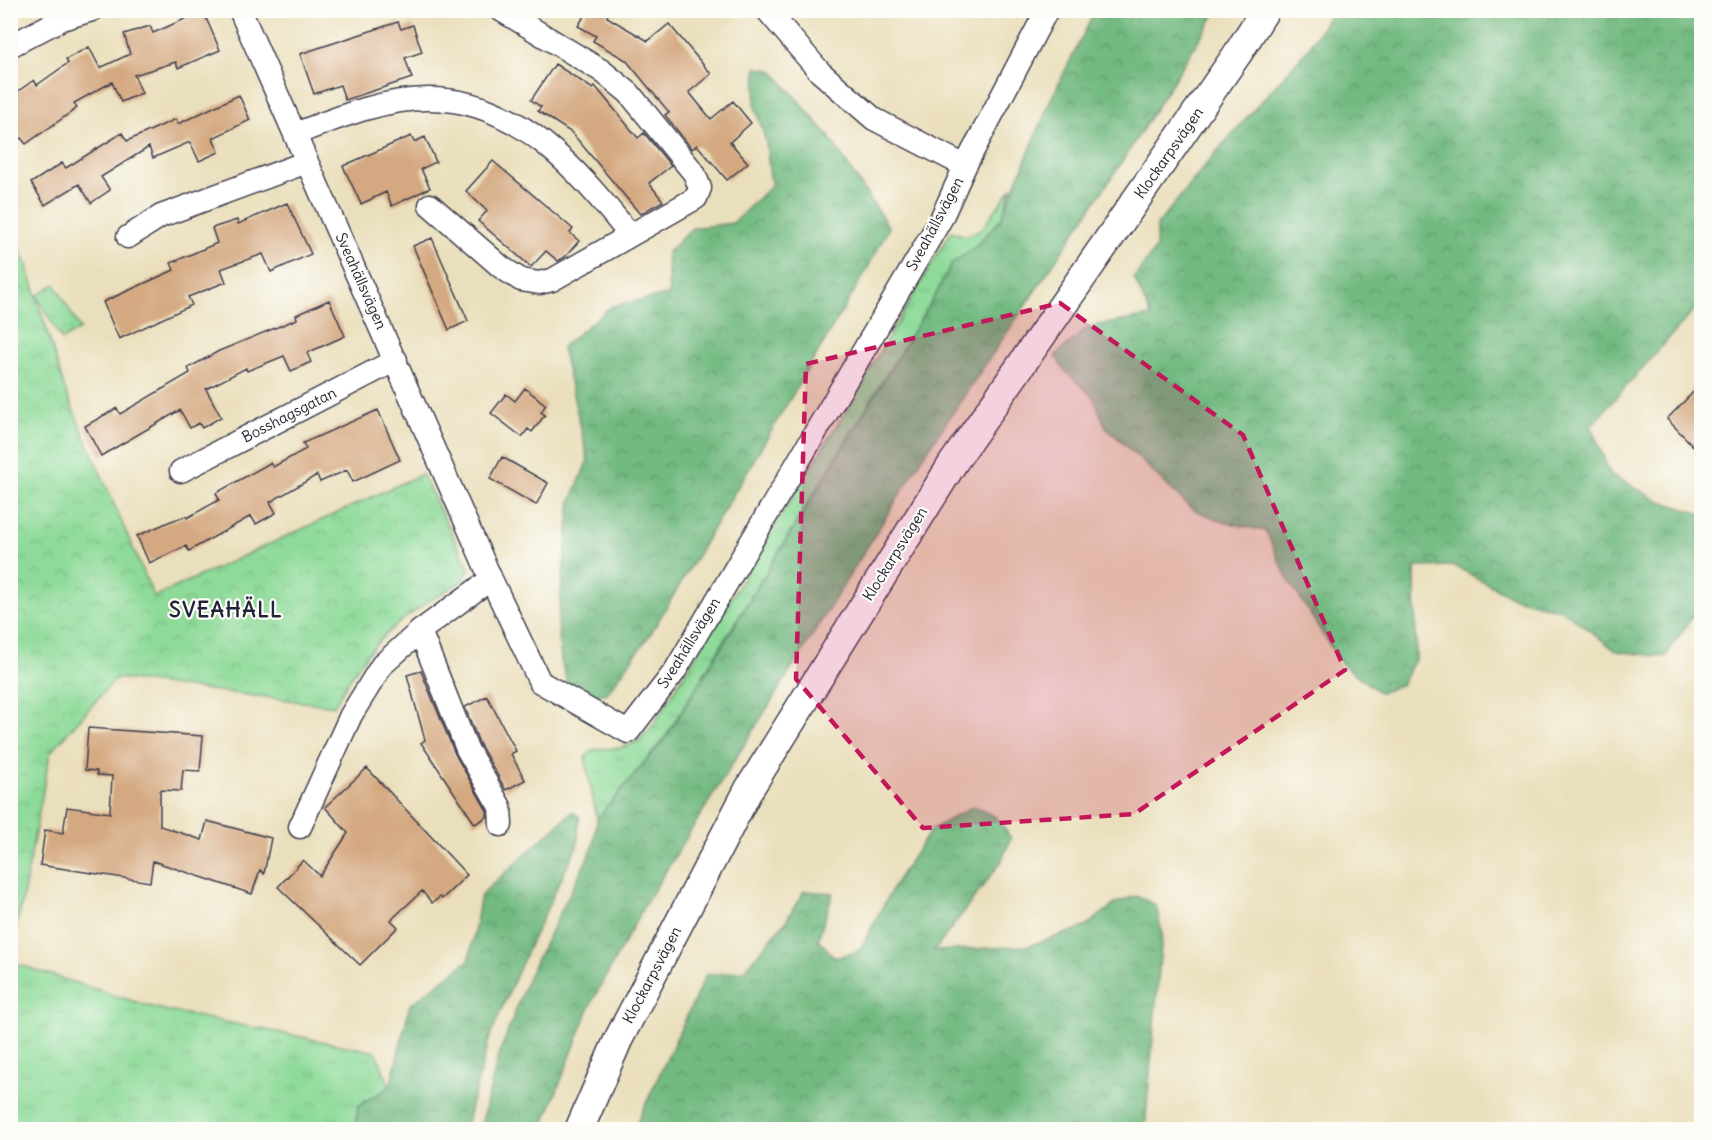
<svg xmlns="http://www.w3.org/2000/svg" width="1712" height="1140" font-family="Delius,sans-serif">
<style>
.grass{fill:url(#grass-tufts);stroke:#587e6a;stroke-width:1.5}
.forest{fill:url(#forest-crowns);stroke:#4a6e5e;stroke-width:1.5}
.park{fill:url(#park-crowns);stroke:#587e6a;stroke-width:1.5}
.building{fill:#d4a880}
.lines{fill:none;stroke-linecap:round;stroke-linejoin:round}
.minor-casing{stroke:#403e4e;stroke-width:25}
.tertiary-casing{stroke:#403e4e;stroke-width:31}
.minor{stroke:#fff;stroke-width:22}
.tertiary{stroke:#fff;stroke-width:28}
.marked{fill:#c2185b;fill-opacity:0.2;stroke:#c2185b;stroke-width:4.5;stroke-dasharray:12 8;stroke-linejoin:round}
.labels{text-anchor:middle;stroke-width:4.5;stroke-linejoin:round;paint-order:stroke}
.street-label{font-size:15px;fill:#22223b;stroke:#fdfcf7}
.district-label{font-size:21px;font-weight:bold;letter-spacing:1.5px;fill:#22223b;stroke:#fdfcf7}
</style>
<defs>
<pattern id="grass-tufts" width="24" height="20" patternUnits="userSpaceOnUse" patternTransform="scale(1.5)"><rect width="24" height="20" fill="#8dda99"/><path d="M3 7l-1-3M5 7V3M7 7l1-3M15 17l-1-3M17 17v-4M19 17l1-3" fill="none" stroke="#79bb85"/></pattern>
<pattern id="forest-crowns" width="20" height="18" patternUnits="userSpaceOnUse" patternTransform="scale(1.5)"><rect width="20" height="18" fill="#72ba81"/><path d="M2 6a3 3 0 1 1 6 0M12 15a3 3 0 1 1 6 0" fill="none" stroke="#5d976b"/></pattern>
<pattern id="park-crowns" width="20" height="18" patternUnits="userSpaceOnUse" patternTransform="scale(1.5)"><rect width="20" height="18" fill="#8dda99"/><path d="M2 6a3 3 0 1 1 6 0M12 15a3 3 0 1 1 6 0" fill="none" stroke="#79bb85"/></pattern>
</defs>
<rect width="100%" height="100%" fill="#fdfcf7"/>
<filter id="ink" filterUnits="userSpaceOnUse"><feTurbulence type="fractalNoise" baseFrequency=".0167" numOctaves="2"/><feDisplacementMap in="SourceGraphic" scale="12" xChannelSelector="R" yChannelSelector="G"/><feConvolveMatrix kernelMatrix="1 2 1 2 8 2 1 2 1" color-interpolation-filters="sRGB"/></filter>
<filter id="wash" filterUnits="userSpaceOnUse"><feTurbulence type="fractalNoise" baseFrequency=".008" numOctaves="4" result="noise"/><feDisplacementMap in="SourceGraphic" scale="24" xChannelSelector="R" yChannelSelector="G"/><feGaussianBlur stdDeviation="1.35" result="paint"/><feColorMatrix in="noise" values="0 0 0 0 0 0 0 0 0 0 0 0 0 0 0 0 0 1.4 0 .05"/><feComposite in="paint" operator="in"/></filter>
<g filter="url(#wash)">
<rect width="100%" height="100%" fill="#eadfbc"/>
<path class="grass" d="M1012,187L1001,219L973,249L952,263L936,294L666,736L597,819L585,758C594,744 607,750 620,748C633,745 644,737 652,727L847,409L951,231L965,236L982,229Z
M10,962L155,1008L376,1052L390,1087L358,1106L355,1129H11Z"/>
<path class="forest" d="M1095,11H1217L1118,168L925,454L644,906L590,1006L542,1129H480L498,1058L528,977L593,847L597,819L667,736L936,294L952,263L973,249L1001,219L1052,97Z
M1332,11H1701V302L1591,426L1610,474L1657,500L1701,514V604L1665,657L1616,651L1564,611L1512,597L1455,566L1415,567L1416,658L1401,685L1380,693L1341,663L1286,576L1266,531L1224,522L1192,509L1106,427L1093,397L1065,371L1055,356L1088,327L1151,316L1134,278L1156,248L1157,225L1217,151L1309,48Z
M756,68L772,70L828,135L889,228L865,273L651,633L607,693L590,697L569,690L561,660L558,622L571,501L588,460L562,347L612,306L669,295L667,253L692,228L733,223L771,186L766,142L755,106Z
M973,806L996,817L1011,838L1001,862L934,951L1028,946L1085,927L1116,903L1136,896L1156,905L1162,934L1145,1129H634L706,975L744,971L786,921L804,891L833,893L818,939L835,958L859,951L896,882L931,830Z
M572,812L579,816L578,844L531,942L490,1036L465,1129H355L358,1106L390,1087L410,1005L469,960L481,895Z"/>
<path class="park" d="M11,232L25,259L66,393L154,597L422,474L469,568L465,579C399,620 372,635 334,706L116,678L50,753L21,907L11,945Z
M55,284L80,329L62,340L37,296Z"/>
<g id="blocks">
<path class="building" d="M588,10H610L607,17L648,41L669,24L711,74L689,92L711,119L733,101L751,123L730,142L748,163L727,180L697,145L692,149L665,115L669,112L626,60L593,41L596,36L578,26Z
M203,11L220,50L178,68L176,62L134,75L142,93L121,102L112,82L74,103L77,108L26,144L21,138L10,146V97L34,80L37,85L68,63L66,59L89,47L100,68L130,54L124,34L150,26L153,33Z
M398,22L401,29L413,25L422,52L405,58L412,78L345,100L340,85L314,94L300,54Z
M555,64L593,89L595,86L638,138L644,133L671,166L649,183L663,201L640,214L572,133L538,111L541,107L531,100Z
M239,95L250,120L213,138L219,152L199,161L190,142L153,158L149,147L101,177L110,190L91,203L79,184L45,205L31,183L62,163L66,168L122,133L127,141L176,119L178,124Z
M411,136L414,142L425,137L436,162L421,169L430,188L392,206L386,192L361,204L343,166Z
M493,161L573,229L570,233L579,241L565,257L558,261L546,251L531,267L478,221L487,211L466,191Z
M287,203L311,254L271,272L263,254L221,269L226,282L188,297L192,305L119,339L103,302L174,270L171,263L217,243L212,228L237,220L238,224Z
M432,238L468,321L449,330L413,246Z
M329,300L345,336L307,353L311,362L291,371L284,356L247,371L246,368L206,389L221,417L202,428L199,423L190,428L180,410L101,456L85,426L117,408L120,414L190,373L188,368L219,351L297,319L296,315Z
M1701,384V454L1667,419Z
M525,388L546,405L541,412L545,415L532,432L528,429L522,437L491,413L506,394L515,401Z
M378,410L400,460L353,482L347,470L320,482L317,475L270,502L276,513L256,524L251,516L189,551L186,546L149,563L137,536L171,521L186,516L187,518L219,500L216,493L270,463L273,467L306,449L303,443Z
M502,457L548,483L536,505L490,479Z
M421,671L455,754L487,811V817L475,824L421,743L425,740L407,675Z
M487,696L516,751L511,754L525,780L506,790L479,743L465,707Z
M88,728L203,736L200,771L183,770L181,791L160,790V826L202,840L207,821L271,838L264,874L260,870L252,894L153,861L150,882L40,865L45,830L63,833L67,807L110,813L112,776L97,775V771L85,770Z
M367,768L467,875L442,899L440,897L432,903L422,891L391,920L398,927L360,965L278,887L303,860L320,876L348,833L325,807Z"/>
</g>
</g>
<g filter="url(#ink)">
<use href="#blocks" fill-opacity="0" stroke="#403e4e" stroke-width="1.5"/>
<g class="lines">
<g class="minor-casing">
<path id="minor" d="M240,10L491,579L540,682L628,732L675,671L941,219L965,166L1047,10
M767,10L820,72L874,119L965,166
M10,46L62,19L92,10
M295,134C337,118 382,99 427,99C517,98 578,170 629,234
M430,205L501,267L521,280L539,283L552,280L696,198L700,188L694,173L629,93L602,71L501,10
M128,237L161,216L307,162
M181,471L396,360
M420,631L467,749L500,807L501,825
M300,827L351,715L382,665L420,631L491,579"/>
</g>
<g class="tertiary-casing">
<path id="tertiary" d="M579,1130L618,1040L749,789L953,463L1238,53L1265,10"/>
</g>
<use href="#minor" class="minor"/>
<use href="#tertiary" class="tertiary"/>
</g>
</g>
<path class="marked" d="M1060,303L1243,435L1345,670L1134,814L923,828L796,679L806,364Z"/>
<g class="labels">
<g class="street-label">
<text transform="translate(1169 153) rotate(-55)" y="5">Klockarpsvägen</text>
<text transform="translate(935 224) rotate(-62)" y="5">Sveahällsvägen</text>
<text transform="translate(361 281) rotate(66)" y="5">Sveahällsvägen</text>
<text transform="translate(289 415) rotate(-27)" y="5">Bosshagsgatan</text>
<text transform="translate(895 554) rotate(-58)" y="5">Klockarpsvägen</text>
<text transform="translate(689 643) rotate(-58)" y="5">Sveahällsvägen</text>
<text transform="translate(652 975) rotate(-62)" y="5">Klockarpsvägen</text>
</g>
<g class="district-label">
<text x="226" y="617">SVEAHÄLL</text>
</g>
</g>
<rect width="1712" height="1140" fill="none" stroke="#fdfcf7" stroke-width="36"/>
</svg>
